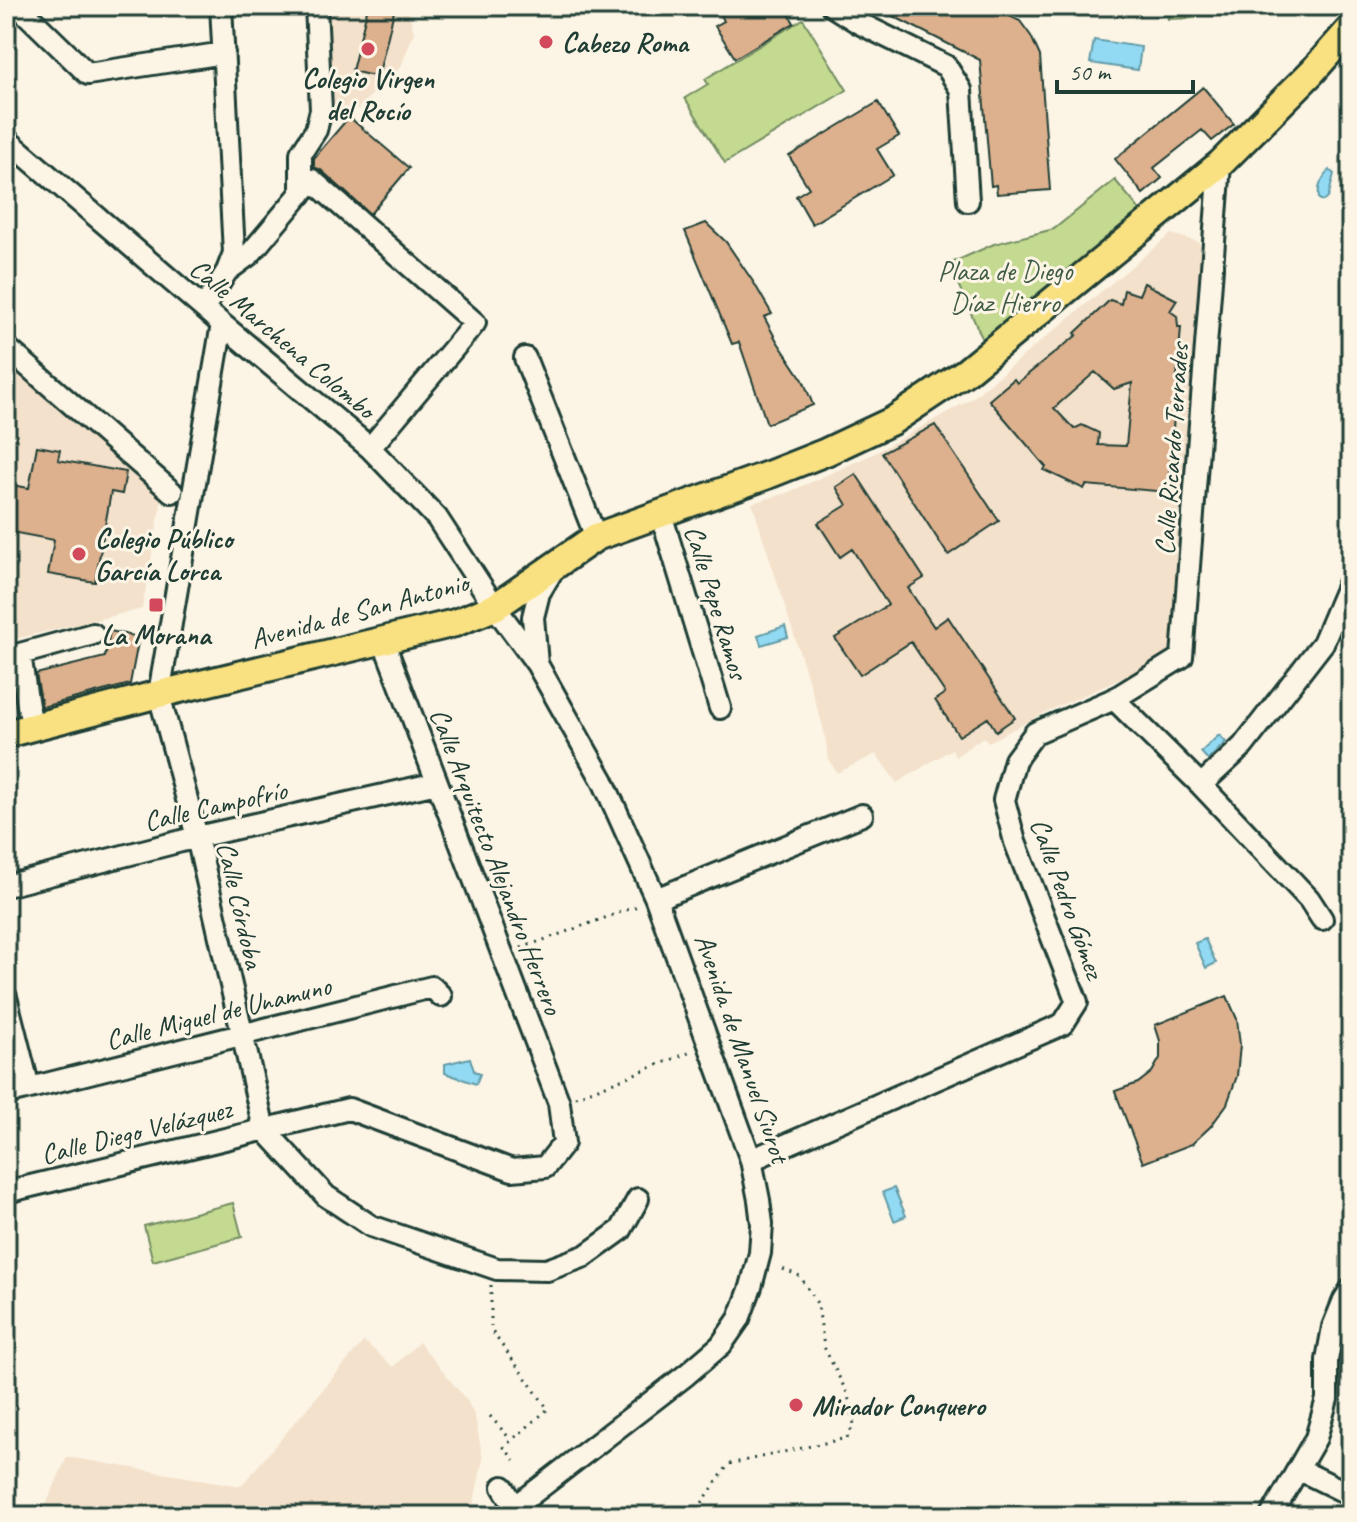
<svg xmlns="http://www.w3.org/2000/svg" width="1357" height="1522" font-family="Caveat,sans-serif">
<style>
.built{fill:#f3e1cb}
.green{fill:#c4da90;stroke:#728c62;stroke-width:2}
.water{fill:#92daf3;stroke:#649ba7;stroke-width:2}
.building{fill:#ddb18e;stroke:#1f3d34;stroke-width:2;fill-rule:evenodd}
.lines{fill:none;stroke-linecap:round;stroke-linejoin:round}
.minor-casing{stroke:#1f3d34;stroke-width:26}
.major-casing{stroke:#1f3d34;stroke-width:32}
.path{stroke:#1f3d34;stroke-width:3;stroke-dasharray:2 6;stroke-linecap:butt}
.minor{stroke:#fcf5e5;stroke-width:20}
.major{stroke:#f9e181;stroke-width:26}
.poi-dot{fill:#d1495b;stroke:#fcf5e5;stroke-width:3}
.labels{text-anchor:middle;stroke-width:6;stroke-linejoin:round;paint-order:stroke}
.poi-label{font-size:28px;font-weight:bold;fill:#1f3d34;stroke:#fcf5e5;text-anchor:start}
.park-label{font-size:28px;fill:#405c46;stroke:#fcf5e5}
.street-label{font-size:28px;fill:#1f3d34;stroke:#fcf5e5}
</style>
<rect width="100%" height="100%" fill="#fcf5e5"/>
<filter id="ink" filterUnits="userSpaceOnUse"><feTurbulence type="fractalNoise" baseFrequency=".0125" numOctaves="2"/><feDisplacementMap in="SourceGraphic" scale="16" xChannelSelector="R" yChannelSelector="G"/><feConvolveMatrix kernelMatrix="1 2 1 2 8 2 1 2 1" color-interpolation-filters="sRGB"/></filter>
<g filter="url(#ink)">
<path class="built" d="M326,6H407L414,32L401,67L356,110L331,104Z
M1171,234L1199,242L1201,254L1174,647L1166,659L1050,710L989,742L983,737L955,757L952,749L897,783L876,754L837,773L829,760L823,726L752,503L787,493L871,455L971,399Z
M6,361L162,498L142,609L6,641Z
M364,1341L393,1367L419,1342L468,1402L475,1417L483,1459L471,1516H41L67,1457L241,1486Z"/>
<path class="green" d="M1167,6H1195V18L1168,19Z
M803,19L847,90L725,163L685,98L708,84L705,79Z
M1115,180L1150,222L989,354L949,264L994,244L1054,229Z
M233,1203L242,1237L153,1261L144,1226Z"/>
<path class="water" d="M1094,40L1141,47L1138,70L1090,63Z
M1329,170L1334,174L1328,198L1323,201L1319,199C1317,186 1322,179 1329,170Z
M785,626L788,637L761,645L758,635Z
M1219,735L1226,742L1208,760L1201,752Z
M1205,939L1216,963L1206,968L1195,943Z
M470,1058L474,1071L480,1074L476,1084L445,1073V1064Z
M894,1188L906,1216L894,1221L883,1192Z"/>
<path class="building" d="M368,6H388L387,10L394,11L378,77L352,71Z
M732,6H784L794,23L735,58L715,26L724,21L720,13Z
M873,6H989L1020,21L1031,36L1040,56L1050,190L997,194L996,185L991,186L980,60Z
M1203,87L1234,124L1212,141L1202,130L1154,168L1162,178L1143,194L1115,159Z
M878,102L899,136L877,149L893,175L812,224L796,196L809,188L789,156Z
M349,117L409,168L370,214L321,170L314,167V158Z
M706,223L726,242L754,283L772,314L764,317L777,341L803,380L813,405L767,424L739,342L732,344L685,231Z
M1144,283L1177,300L1170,311L1177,316L1178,327H1181L1168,492L1086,485L1084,489L1044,470L1046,467L989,400L1014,379L1017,383L1077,335L1075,333L1110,300L1121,304L1124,290L1139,295ZM1095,372L1114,389L1132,383L1126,446L1098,445L1099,433L1082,425L1074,429L1054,408Z
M935,425L999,521L948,555L882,453Z
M37,446L60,450L58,460L126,472L122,494L111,492L95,582L48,574L54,540L6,531V484L29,488Z
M856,474L924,578L908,588L934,627L948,617L1015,718L996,731L988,718L959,736L935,700L945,693L911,642L860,675L835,638L888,605L852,549L840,557L818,523L847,505L836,487Z
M110,631L139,637L130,684L42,707L36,674L105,657Z
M1227,996L1237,1019L1240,1045L1237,1076L1227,1104L1211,1126L1192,1144L1143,1163L1115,1091L1138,1083L1152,1072L1160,1058V1041L1155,1025Z"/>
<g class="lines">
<g class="minor-casing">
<path id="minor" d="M18,6L88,74L224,53
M832,6L859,23L946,66L961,90L968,201
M6,139L222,324L370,448L437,518L495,607L537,664L603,781L656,899L751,1160L759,1200L762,1224L760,1253L751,1287L739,1319L721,1345L686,1375L515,1507L508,1516
M301,194V153L316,130L321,110L316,6
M227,271L250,254L312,180L475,323L370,448
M204,308L227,271L234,253L221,6
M222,324L159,694L197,837L264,1129L326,1196L371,1226L497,1269L547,1270L585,1256L621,1230L638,1199
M6,347L172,492
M525,358L596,537
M661,514L720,708
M537,664L533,617L539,593L554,568
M1114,699L1201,785L1309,899L1322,919
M33,727L28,706L20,654L93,634
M1201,785L1243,746L1323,643L1351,577
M6,886L197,837L437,783
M656,899L862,815
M6,997L29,1088
M6,1094L432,987L441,996
M751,1160L1063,1024L1077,1002L1015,842L1004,800L1015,760L1035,733L1114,699L1182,657L1220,164
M6,1192L349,1109L512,1170L545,1167L564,1143L559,1103L383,640
M1298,1469L1351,1495
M503,1487L515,1507
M1271,1516L1316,1438L1327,1399V1360L1333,1327L1344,1300L1351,1289"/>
</g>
<g class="major-casing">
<path id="major" d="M6,734L159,694L455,623L495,607L596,537L768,475L826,452L892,421L967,371L1220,164L1312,72L1351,28"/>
</g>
<path class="path" d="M1340,927L1351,931
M521,948L638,906
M575,1097L691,1052
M491,1285V1330L548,1409L504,1447L514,1460
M490,1416L511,1440
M693,1516L729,1464L847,1438L854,1424L848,1395L824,1347L818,1305L800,1276L778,1267"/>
<use href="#minor" class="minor"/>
<use href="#major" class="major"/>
</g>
</g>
<g class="poi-dot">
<circle cx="546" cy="42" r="8"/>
<circle cx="368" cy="49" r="8"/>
<circle cx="79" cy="554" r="8"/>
<rect x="148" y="597" width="16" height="16" rx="4"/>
<circle cx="796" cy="1405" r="8"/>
</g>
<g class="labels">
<g class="poi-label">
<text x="562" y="52">Cabezo Roma</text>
<text x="368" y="88" text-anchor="middle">Colegio Virgen<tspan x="368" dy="32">del Rocío</tspan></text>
<text x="95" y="548">Colegio Público<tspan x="95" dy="32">García Lorca</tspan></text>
<text x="156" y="644" text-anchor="middle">La Morana</text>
<text x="812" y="1415">Mirador Conquero</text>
</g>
<g class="park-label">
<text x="1005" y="280">Plaza de Diego<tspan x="1005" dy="32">Díaz Hierro</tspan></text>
</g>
<g class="street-label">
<text transform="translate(283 338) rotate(40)" y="10">Calle Marchena Colombo</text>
<text transform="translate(1171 449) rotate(-86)" y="10">Calle Ricardo Terrades</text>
<text transform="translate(717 602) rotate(73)" y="10">Calle Pepe Ramos</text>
<text transform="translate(359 610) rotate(-15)" y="10">Avenida de San Antonio</text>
<text transform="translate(215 805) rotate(-13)" y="10">Calle Campofrío</text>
<text transform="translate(497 861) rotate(69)" y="10">Calle Arquitecto Alejandro Herrero</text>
<text transform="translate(1068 898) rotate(70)" y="10">Calle Pedro Gómez</text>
<text transform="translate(241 905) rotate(77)" y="10">Calle Córdoba</text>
<text transform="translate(218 1012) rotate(-14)" y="10">Calle Miguel de Unamuno</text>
<text transform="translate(743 1048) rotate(71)" y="10">Avenida de Manuel Siurot</text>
<text transform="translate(136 1131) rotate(-14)" y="10">Calle Diego Velázquez</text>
</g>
</g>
<rect width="1357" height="1522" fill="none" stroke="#fcf5e5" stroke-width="32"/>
<rect x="16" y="16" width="1325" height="1490" fill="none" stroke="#1f3d34" stroke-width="3" filter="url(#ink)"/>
<path d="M1057 80v12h136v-12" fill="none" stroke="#1f3d34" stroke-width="4"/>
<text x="1069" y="80" font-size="24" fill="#1f3d34" stroke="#fcf5e5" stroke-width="6" paint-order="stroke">50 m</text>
</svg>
